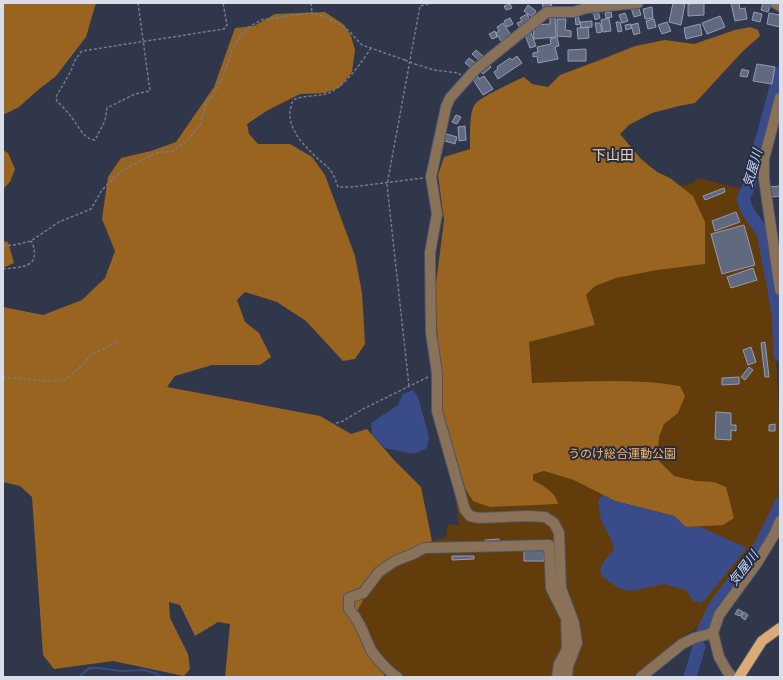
<svg xmlns="http://www.w3.org/2000/svg" width="783" height="680" font-family="Signika,'Noto Sans JP',sans-serif">
<style>
.green{fill:#623c0a}
.forest{fill:#996420}
.water{fill:#394b89}
.lines{fill:none;stroke-linecap:round;stroke-linejoin:round}
.stream{stroke:#394b89;stroke-width:2}
.river{stroke:#394b89;stroke-width:13}
.building{fill:#61697f;stroke:#949db5}
.minor-casing{stroke:#4e5568;stroke-width:12}
.major-casing{stroke:#4e5568;stroke-width:12}
.path{stroke:#757b8c;stroke-width:1.5;stroke-dasharray:3 2;stroke-linecap:butt}
.minor{stroke:#8a7259;stroke-width:10}
.major{stroke:#dbaa75;stroke-width:10}
.path-bridge{stroke:#757b8c;stroke-width:1.5;stroke-dasharray:3 2;stroke-linecap:butt}
.labels{text-anchor:middle;stroke-width:4;stroke-linejoin:round;paint-order:stroke}
.park-label{font-size:12px;fill:#ffb45c;stroke:#262d40}
.water-label{font-size:13px;font-style:italic;fill:#c8d6fb;stroke:#262d40}
.quarter-label{font-size:14px;fill:#f8d6b3;stroke:#262d40}
</style>
<rect width="100%" height="100%" fill="#30374b"/>
<path class="green" d="M698,178L742,189L760,240L773,311L780,425V490L774,512L761,536L727,580L698,627L676,641L638,677H402L388,667L348,602L379,570L418,555L432,541L446,537L448,524L459,526L454,490L467,483L446,416L673,188L691,184Z"/>
<path class="forest" d="M3,3H96L86,37L56,76L38,90L19,107L3,115Z
M325,12L343,24L351,36L355,50L352,72L340,87L325,93L300,94L268,110L247,124L249,134L258,144H290L312,157L325,175L355,256L362,293L365,344L355,359L343,361L306,321L277,302L245,292L237,300L245,322L259,333L271,357L260,365H212L175,376L167,387L320,416L351,434L367,429L394,460L421,487L432,541L379,570L355,615L367,631L385,677H225L230,624L218,622L195,636L180,605L169,602L170,618L188,654L190,669L184,676L113,661L54,669L43,655L32,497L20,486L3,482V307L43,315L82,300L105,278L115,251L102,219L108,177L121,158L151,151L176,142L214,87L235,28L254,26L275,14Z
M750,27L758,30L760,36L743,51L695,103L679,106L652,113L629,125L620,134L641,159L657,172L670,178L693,196L705,222V264L657,270L616,278L595,286L586,295L595,325L529,342L532,383C582,382 631,378 680,386L685,396L678,413L664,424L659,437L657,459L674,476L696,481L714,482L726,487L734,518L723,525L686,527L674,516L615,501L574,480L544,471L533,474V480C543,486 556,492 558,504L490,507L473,501L465,488L442,410L435,292L444,220L438,175L444,157L470,149C470,138 469,112 475,104C481,97 515,81 524,77L532,84L548,87L560,75L600,60L635,46L665,40L694,44L735,30Z
M3,150L8,153L15,169L10,182L3,189Z
M3,241L8,242L14,263L3,268Z"/>
<path class="water" d="M413,390L418,397L429,437L427,448L414,454L384,448L372,434L371,423L398,405L403,394Z
M603,495L615,501L674,516L686,527H700L747,548L702,603L693,601L686,590L664,584L631,591L618,588L602,576L600,570L604,561L614,550L611,539L601,520L598,500Z"/>
<g class="lines">
<path class="stream" d="M79,677L89,668H98L121,671L144,670L155,673L161,677"/>
<path class="river" d="M780,73L749,186L743,199L747,210L763,233L778,312L780,355
M703,631L715,606L760,546L777,512L780,504
M690,677L699,647"/>
</g>
<path class="building" d="M542,3H551L552,6H549L550,8L544,10Z
M673,3L685,4L681,25L669,22Z
M704,3V15L688,16V4Z
M731,3H739L740,9L745,8L747,19L735,21Z
M763,3L771,4L768,12L761,10Z
M510,4L512,8L506,10L504,6Z
M528,5L536,11L532,17L524,11Z
M638,6L641,15L634,17L631,8Z
M652,7L653,18L645,19L643,9Z
M597,8L600,18L595,20L593,10Z
M611,12L612,17L606,18L605,13Z
M754,12L762,14L760,22L752,20Z
M625,13L628,21L622,23L619,15Z
M769,13L780,15V27L767,24Z
M527,14L531,22L520,28L517,23L522,21L520,18Z
M578,15L580,24L576,25L575,16Z
M555,16L556,37L534,39L533,25L550,24V17Z
M720,16L725,27L707,34L702,23Z
M510,18L513,24L507,27L504,21Z
M609,18L611,31L603,32L601,20Z
M557,19H566L565,30L571,31V37L557,36Z
M654,19L656,27L648,29L646,21Z
M592,21V27L581,28L580,22Z
M616,22H620L622,31L618,32Z
M667,22L671,31L662,34L658,25Z
M503,23L511,35L501,41L496,33L499,31L497,27Z
M595,23H600L602,32L597,33Z
M638,23L640,33L634,35L631,25Z
M631,24L632,28L626,30L625,25Z
M700,24L702,35L686,39L684,28Z
M588,27L589,38L578,39L577,28Z
M530,30L536,46L530,48L524,32Z
M495,31L497,37L492,39L489,34Z
M557,37L559,46L555,47L558,59L538,63L537,56L533,57V53L538,52L537,47L551,44L550,39Z
M586,49V61H568V50Z
M476,50L484,57L481,62L472,54Z
M517,56L522,63L498,79L494,72L498,69L497,67L510,58L512,60Z
M469,58L477,64L473,69L465,63Z
M486,62L491,67L483,74L479,69Z
M757,64L775,67L772,84L753,81Z
M742,69L749,71L747,77L740,76Z
M477,75L479,79L484,76L493,89L483,95L472,78Z
M456,115L461,117L457,124L452,122Z
M465,126L466,140L459,141L458,127Z
M443,133L457,137L455,144L442,140Z
M780,186V196L771,197L769,187Z
M724,188L725,192L705,200L703,196Z
M736,212L740,222L715,231L712,221Z
M744,225L755,265L722,274L711,234Z
M753,268L757,280L731,288L727,277Z
M765,342L769,377H765L761,343Z
M751,347L756,362L748,365L743,350Z
M749,367L753,370L745,380L741,377Z
M739,377V384L722,385V378Z
M716,412L731,413V425H736V431L731,430V440L715,439Z
M775,424V431H769V425Z
M499,539V544L486,545L485,540Z
M544,548V561H524V549Z
M452,556H474V559L452,560Z
M738,609L743,612L740,616L735,614Z
M744,612L748,615L745,620L741,617Z"/>
<g class="lines">
<g class="minor-casing">
<path id="minor" d="M775,3L780,6
M780,98L764,159V179L780,290
M397,677C389,672 376,658 371,650C364,635 360,621 349,609V598L363,593L379,572L395,561L413,554L424,548L549,545L551,588L566,618L567,649L559,664L557,677
M567,677L568,666L577,643L574,623L561,588L559,533L554,523L545,517L527,516L479,518L470,516L465,510L437,411V373L431,333L430,253L437,214L431,177L446,107L450,98L475,70L547,12H574L586,8L638,3
M641,677L682,644L694,638L713,633
M732,677L727,671L719,657L713,633L719,615L757,563L774,535L780,521"/>
</g>
<g class="major-casing">
<path id="major" d="M739,677L762,641L780,628"/>
</g>
<path class="path" d="M138,3L150,91L135,94L107,108L105,121L95,140C83,139 79,126 72,118C68,112 62,106 57,101L56,97L71,71L75,60L82,51L224,29L227,25L223,3
M311,3L312,13
M371,48C361,63 346,85 329,93C322,96 297,96 294,100C291,102 291,108 290,111C288,131 306,147 319,160C324,164 329,167 332,173C335,177 336,182 338,187H352L423,178
M415,64L434,70L458,73L461,75
M3,246L14,245L31,241L59,222L91,209L102,190L116,176L125,169L155,153L173,151L187,141L200,125L207,101L213,95L223,77L232,50L239,38L249,27L261,20L302,14L312,13L323,16L345,27L362,45L405,60
M3,269C11,268 22,268 29,264C37,260 35,247 31,241
M3,377L49,381L65,379L78,369L91,355L119,341
M409,386L387,185L420,6L433,3
M336,423L343,421L363,409L428,377
M3,548V551"/>
<use href="#minor" class="minor"/>
<use href="#major" class="major"/>
<path class="path-bridge" d="M405,60L415,64"/>
</g>
<g class="labels">
<g class="park-label">
<text x="622" y="458">うのけ総合運動公園</text>
</g>
<g class="water-label">
<text transform="translate(752 168) rotate(-74)" y="5">気屋川</text>
<text transform="translate(743 568) rotate(-53)" y="5">気屋川</text>
</g>
<g class="quarter-label">
<text x="613" y="160">下山田</text>
</g>
</g>
<rect width="783" height="680" fill="none" stroke="#d9deea" stroke-width="8"/>
</svg>
